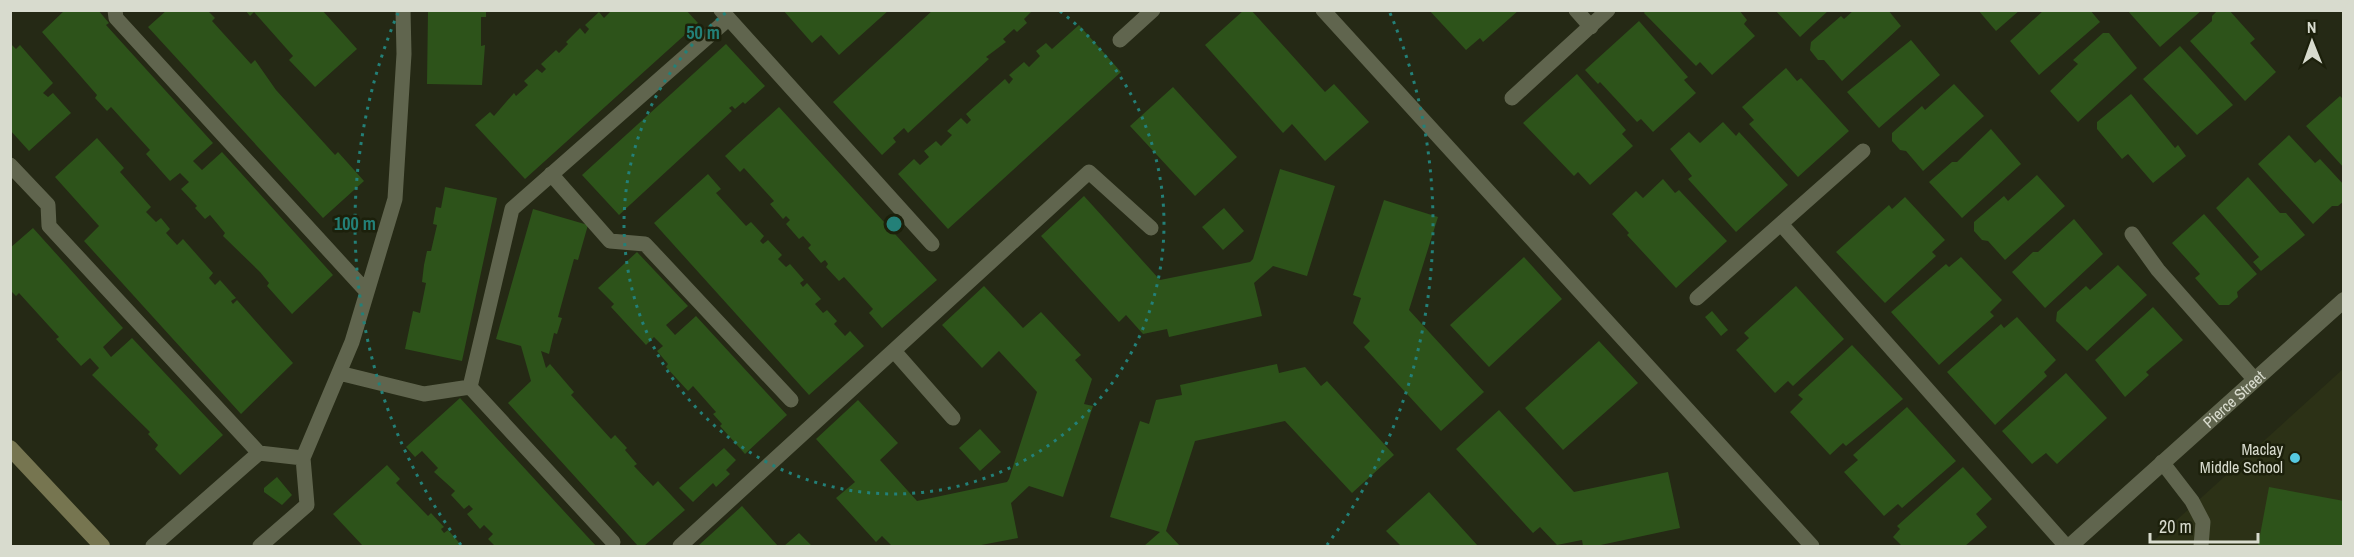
<svg xmlns="http://www.w3.org/2000/svg" width="2354" height="557" font-family="'Archivo Narrow',sans-serif">
<style>
.built{fill:#2c3116}
.building{fill:#2d531a}
.lines{fill:none;stroke-linecap:round;stroke-linejoin:round}
.service{stroke:#60654e;stroke-width:15}
.tertiary{stroke:#60654e;stroke-width:16}
.secondary{stroke:#767550;stroke-width:16}
.ring{fill:none;stroke:#238078;stroke-width:3;stroke-dasharray:3 6}
.poi-dot{fill:#56c9e1;stroke:#1c200b;stroke-width:2}
.labels{text-anchor:middle;stroke-width:5;stroke-linejoin:round;paint-order:stroke}
.street-label{font-size:16px;fill:#d8dbce;stroke:#1c200b}
.poi-label{font-size:16px;fill:#d8dbce;stroke:#1c200b;text-anchor:end}
.centre{fill:#238078;stroke:#1c200b;stroke-width:3}
.ring-label{font-size:18px;text-anchor:middle;font-weight:bold;fill:#238078;stroke:#1c200b;stroke-width:5;stroke-linejoin:round;paint-order:stroke}
</style>
<rect width="100%" height="100%" fill="#252915"/>
<path class="built" d="M2343,369V546H2148Z"/>
<path class="building" d="M65,10H98L109,23L106,25L213,143L193,161L202,170L222,152L333,275L292,314L267,286L269,283L260,272L223,236L225,233L210,215L205,219L195,208L197,206L181,189L189,182L180,173L170,181L146,154L150,150L111,107L107,111L95,98L97,95L42,32Z
M167,10H207L215,18L212,21L251,64L255,60L276,90L335,155L338,152L364,181L323,218L148,27Z
M245,10H322L357,49L315,87L289,60L293,56L254,12L250,16Z
M428,10H486V17H481V46L485,45L482,85L427,84Z
M612,10H686L698,23L525,179L475,125L490,112L494,116L514,93L516,96L528,85L524,81L537,69L542,73L546,69L541,64L556,50L559,53L568,44L566,42L580,28L585,34L589,29L585,25L599,12L604,18Z
M783,10L802,12L889,10L839,55L821,35L812,43Z
M933,10H1033L1024,19L1027,23L1017,32L1014,29L1003,39L1006,42L986,57L989,59L908,133L904,128L893,138L896,142L882,155L833,102Z
M1244,10H1251L1325,92L1334,84L1369,122L1325,161L1292,124L1283,133L1205,45Z
M1429,10H1519L1483,42L1480,38L1466,50Z
M1646,10H1739L1747,20L1744,24L1755,36L1712,75L1700,62L1696,66L1644,13Z
M1775,10H1829L1800,37Z
M1854,10H1888L1901,26L1842,81L1824,60H1818L1810,50L1811,42L1841,16L1844,19Z
M1978,10H2020L1996,31Z
M2044,10H2090L2100,22L2039,75L2010,41Z
M2127,10H2202L2160,47Z
M2218,10H2229L2255,39L2250,43L2276,72L2245,101L2190,41L2212,21V16Z
M1639,21L1688,77L1684,80L1696,93L1653,132L1641,119L1637,122L1600,82L1598,84L1585,70Z
M1079,25L1121,72L948,229L898,174L914,159L920,165L929,157L924,151L936,141L941,146L952,135L947,131L961,118L967,124L971,120L966,114L1005,79L1009,84L1013,79L1009,75L1024,62L1029,67L1040,56L1036,51L1046,43L1052,49Z
M2103,33H2109L2137,68L2078,122L2050,91L2078,64L2073,60Z
M1911,40L1940,75L1879,128L1847,92Z
M10,43L16,49L20,45L53,83L43,93L48,97L53,93L71,113L29,151L10,130Z
M726,44L765,86L745,104L743,102L735,109L732,106L729,108L732,111L619,215L582,175Z
M2180,46L2233,105L2197,135L2143,79Z
M1786,68L1797,81L1801,78L1849,131L1798,177L1749,124L1754,120L1742,107Z
M1577,74L1626,130L1622,134L1633,146L1590,185L1578,172L1574,176L1523,123Z
M1954,84L1984,116L1923,171L1906,151L1900,150L1892,141V133L1922,106L1925,110Z
M1173,87L1237,157L1195,196L1130,126Z
M2131,94L2175,148L2178,145L2186,156L2153,183L2128,154L2122,159L2097,129V122Z
M2340,96L2344,100V168L2306,126Z
M779,107L937,280L882,328L869,313L873,309L844,277L839,281L826,267L828,264L825,260L821,263L808,248L811,245L803,236L799,239L786,224L790,220L786,216L783,219L770,204L774,201L744,168L740,172L725,156Z
M1723,122L1736,136L1739,132L1788,185L1736,232L1688,179L1692,176L1670,149L1689,132L1700,143Z
M1991,129L2021,164L1962,218L1929,182L1952,162H1957Z
M2289,135L2315,163L2320,159L2344,185V201L2338,206H2332L2313,224L2258,164Z
M97,138L124,168L120,172L151,207L146,212L156,222L161,218L170,229L166,233L177,245L183,239L213,273L209,278L215,285L220,280L236,298L231,301L233,304L237,300L293,363L241,414L84,241L99,226L55,177Z
M1280,169L1335,186L1307,276L1273,266L1254,283L1262,316L1169,337L1167,329L1143,334L1126,315L1119,322L1041,236L1084,196L1160,280L1250,262L1253,259Z
M708,174L721,189L716,193L746,226L751,222L764,236L760,241L763,244L768,240L782,255L778,259L786,267L790,264L804,280L800,283L803,287L807,283L821,299L815,304L823,313L827,310L837,321L834,324L845,336L850,331L864,346L809,395L654,223Z
M2037,175L2065,206L2005,260L1988,241L1982,240L1974,231V222L2004,196L2008,201Z
M2248,177L2280,213H2286L2305,235L2261,271L2253,262L2259,257L2216,208Z
M1663,179L1675,193L1679,190L1727,241L1676,288L1627,235L1629,233L1612,214L1636,191L1643,198Z
M445,187L497,198L462,361L405,349L413,311L420,313L426,283L422,282L424,265L427,251H431L437,225L433,224L436,207L441,208Z
M1905,197L1945,240L1932,252L1936,256L1885,303L1836,252L1889,205L1892,209Z
M1384,200L1438,217L1409,310L1484,392L1441,431L1364,347L1370,341L1353,323L1361,298L1353,295Z
M1224,208L1244,231L1223,250L1202,227Z
M533,209L588,225L578,260L574,259L558,317L562,318L557,334L554,333L549,354L541,351L546,368L550,364L574,392L571,395L611,439L615,435L627,448L625,450L637,464L634,466L653,486L658,481L685,510L644,546H638L508,403L531,381L521,346L496,339Z
M2204,214L2257,274L2237,292L2238,297L2229,305H2219L2195,278L2200,274L2172,243Z
M2074,219L2103,254L2045,308L2012,272L2033,252H2038Z
M33,228L123,328L103,347L111,357L132,338L223,435L180,475L155,449L158,445L148,434L150,432L92,375L99,368L90,358L81,366L56,339L59,337L19,293L16,296L10,290V248Z
M637,252L688,306L666,325L675,335L696,316L787,415L745,454L720,426L722,424L713,414L716,412L693,386L688,391L666,367L668,364L657,351L663,346L654,337L646,345L611,307L614,304L598,288Z
M1524,257L1562,299L1489,367L1450,325Z
M1961,257L2002,300L1990,312L1994,316L1939,365L1891,312L1946,264L1949,267Z
M2118,265L2147,295L2087,351L2056,321L2057,312L2086,286L2090,290Z
M984,286L1023,328L1041,312L1081,355L1075,360L1092,379L1084,404L1093,406L1063,497L1029,486L1011,503L1018,538L976,546H892L882,536L876,542L836,498L855,482L816,439L858,400L898,443L880,460L917,501L1007,482L1009,479L1037,392L999,351L982,368L942,325Z
M1796,286L1844,339L1793,386L1788,381L1775,393L1736,350L1749,338L1744,333Z
M2153,307L2183,340L2146,372L2149,375L2125,397L2095,360Z
M1712,311L1728,330L1721,336L1705,317Z
M2017,317L2056,360L2044,372L2047,376L1995,425L1947,372L2001,324L2004,328Z
M1599,341L1638,383L1563,450L1525,408Z
M1852,345L1903,399L1846,446L1843,443L1830,455L1790,412L1803,399L1798,395Z
M1277,364L1279,373L1305,367L1321,386L1327,381L1394,455L1352,493L1285,421L1195,441L1166,531L1180,546H1144L1160,532L1110,517L1140,421L1149,424L1156,400L1182,395L1180,385Z
M2066,373L2107,418L2057,464L2046,453L2032,464L2002,431Z
M460,398L596,546H495L488,539L493,534L484,525L480,529L467,514L473,509L469,505L464,509L451,495L455,491L434,472L438,468L422,451L415,457L406,447Z
M1907,407L1956,461L1902,508L1898,504L1884,516L1844,472L1858,460L1853,455Z
M1499,410L1574,492L1668,472L1680,528L1596,546H1583L1582,540L1557,545L1540,527L1533,533L1456,449Z
M980,429L1001,452L980,471L959,448Z
M724,448L736,460L726,470L730,474L716,487L713,483L693,502L679,488Z
M387,465L400,479L396,483L428,516L431,513L444,527L441,529L444,533L448,530L462,546H363L333,514Z
M1963,467L1992,499L1976,514L1987,527L1965,546H1902L1893,537L1900,529L1897,526Z
M277,477L292,495L282,505L264,492V488Z
M2269,487L2344,501V546H2258Z
M1429,492L1478,546H1401L1386,531Z
M742,506L778,546H701L699,545Z
M799,533L812,546H784Z"/>
<g class="lines">
<path class="service" d="M115,10L116,18L367,292
M721,10L932,244
M1323,10L1812,546
M1576,10L1591,27
M1120,40L1153,10
M1512,98L1608,10
M10,165L48,205L49,226L259,453L303,458
M551,174L610,241L645,244L791,400
M1781,224L2066,546
M2132,234L2158,270L2255,380
M1697,298L1863,151
M894,351L953,418
M339,373L424,394L470,387L613,542
M470,387L512,209L728,19
M2162,462L2192,501L2203,522L2201,546
M153,546L259,453
M260,546L307,505L303,458L352,342L395,199L404,54L403,10
M680,546L1089,172L1151,228"/>
<path class="tertiary" id="s1" d="M2070,546L2344,300"/>
<path class="secondary" d="M10,448L102,546"/>
</g>
<g class="ring">
<path d="M1060 11A270 270 0 1 1 728 11"/>
<path d="M461 545A539 539 0 0 1 398 13M1390 13A539 539 0 0 1 1327 545"/>
</g>
<circle class="poi-dot" cx="2295" cy="458" r="6"/>
<g class="labels">
<g class="street-label">
<text dy="6" stroke="none"><textPath href="#s1" startOffset="220">Pierce Street</textPath></text>
</g>
<g class="poi-label">
<text x="2283" y="455">Maclay<tspan x="2283" dy="18">Middle School</tspan></text>
</g>
</g>
<circle cx="894" cy="224" r="9" class="centre"/>
<g class="ring-label">
<text x="703" y="39">50 m</text>
<text x="355" y="230">100 m</text>
</g>
<rect width="2354" height="557" fill="none" stroke="#d8dbce" stroke-width="24"/>
<g transform="translate(2312 42) rotate(359)" stroke="#1c200b" stroke-width="4.5" paint-order="stroke">
<path d="M0-4.5L10 22L0 15L-10 22Z" fill="#d8dbce"/>
<text y="-9" font-size="16" font-weight="bold" text-anchor="middle" fill="#d8dbce">N</text>
</g>
<path d="M2150 533v9h108v-9" fill="none" stroke="#d8dbce" stroke-width="3"/>
<text x="2159" y="533" font-size="18" fill="#d8dbce" stroke="#1c200b" stroke-width="4.5" paint-order="stroke">20 m</text>
</svg>
